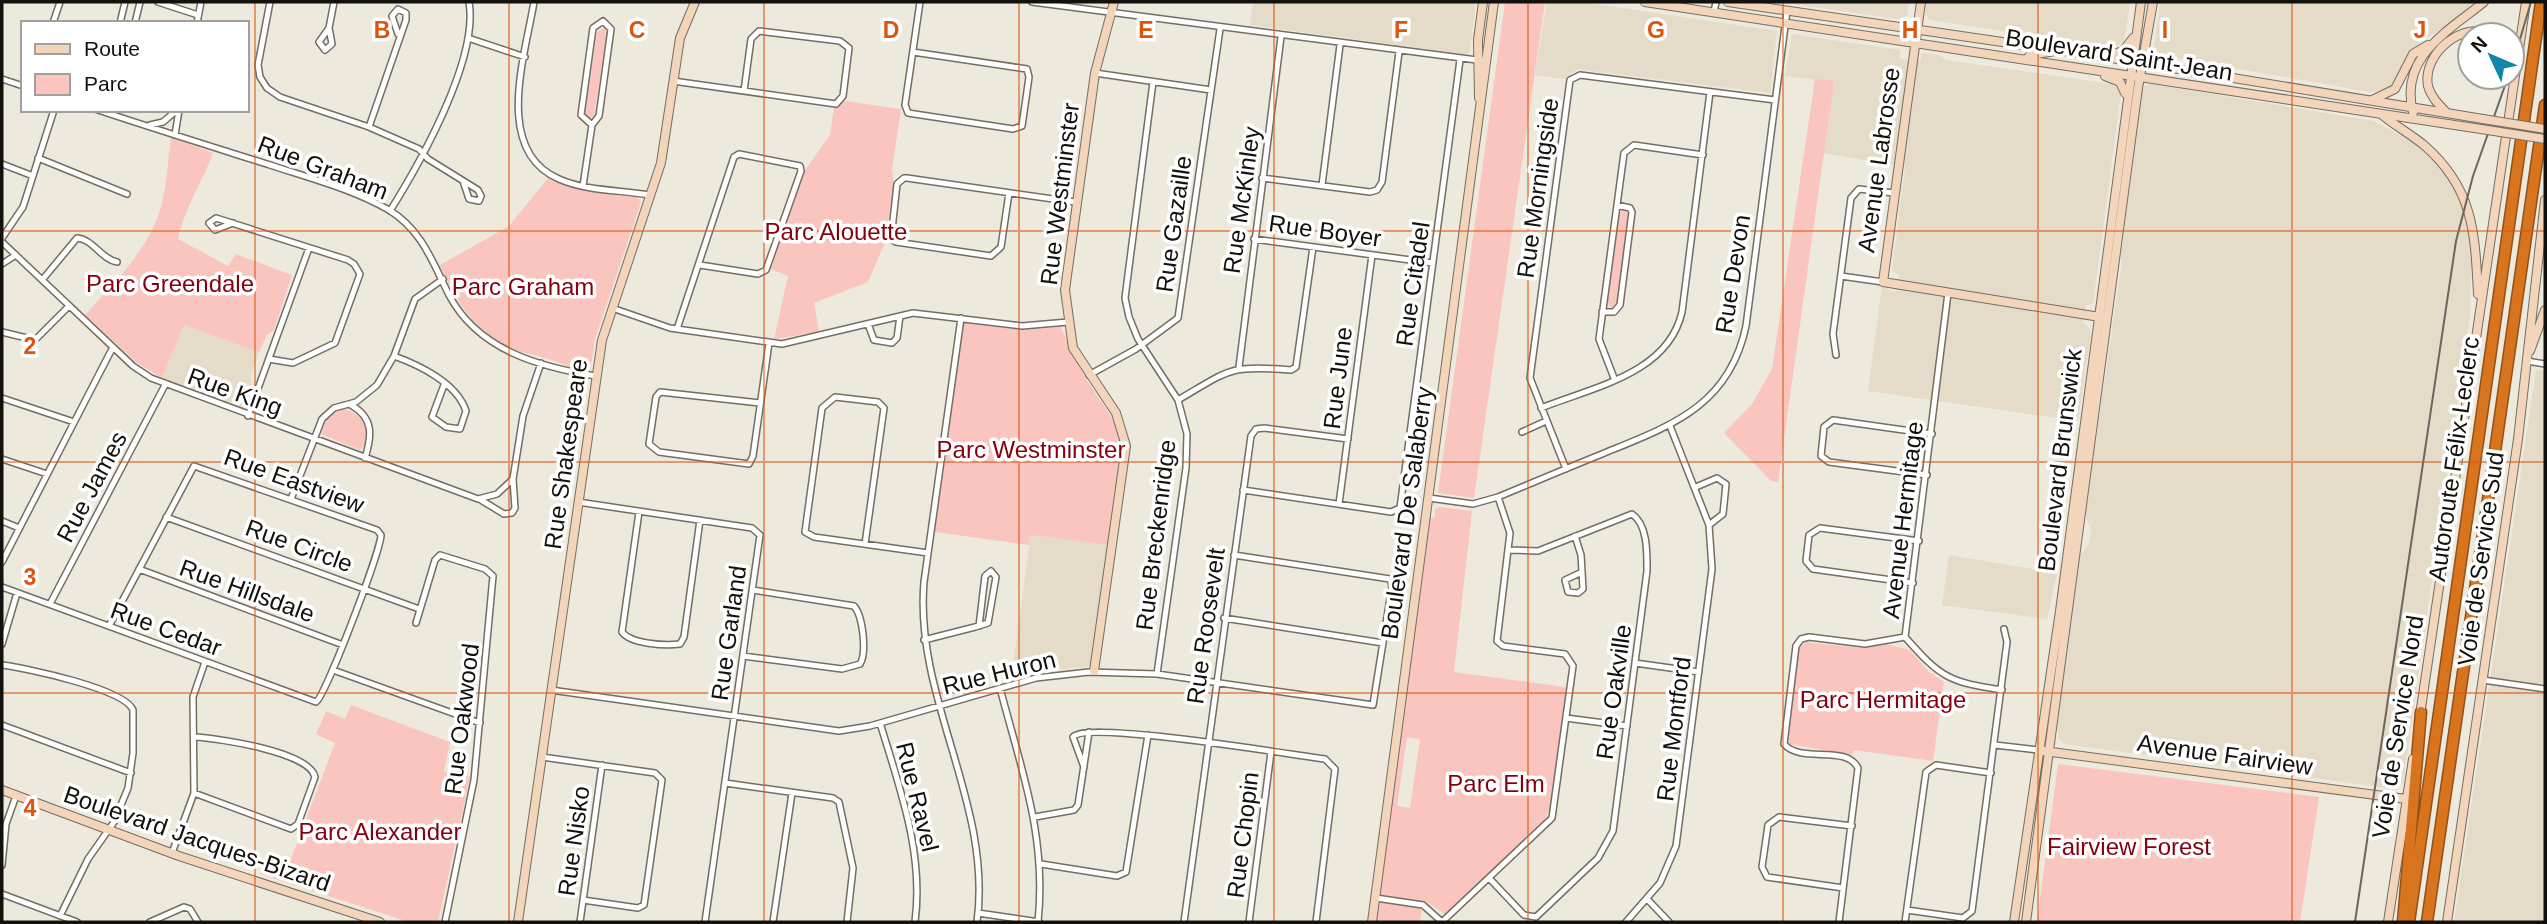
<svg xmlns="http://www.w3.org/2000/svg" width="2547" height="924" font-family="Arial,sans-serif">
<style>
.built{fill:#e4dbc9}
.green{fill:#fac5bf;fill-rule:evenodd}
.lines{fill:none;stroke-linecap:round;stroke-linejoin:round}
.street-casing{stroke:#736e64;stroke-width:8}
.secondary-casing{stroke:#736e64;stroke-width:10}
.highway-casing{stroke:#935117;stroke-width:13}
.street{stroke:#fff;stroke-width:5}
.secondary{stroke:#f3d5bb;stroke-width:8}
.highway{stroke:#d8741d;stroke-width:10}
.tram{stroke:#6a675f;stroke-width:2}
.secondary-bridge-casing{stroke:#736e64;stroke-width:10;stroke-linecap:butt}
.secondary-bridge{stroke:#f3d5bb;stroke-width:8}
.grid{fill:none;stroke:#dd550c;stroke-width:2;stroke-opacity:0.55}
.labels{text-anchor:middle;stroke-width:7;stroke-linejoin:round;paint-order:stroke}
.street-label{font-size:24px;fill:#13110d;stroke:#fff}
.park-label{font-size:24px;fill:#84000d;stroke:#fff}
.grid-label{font-size:23px;text-anchor:middle;font-weight:bold;fill:#dd550c;stroke:#fff;stroke-width:7;stroke-linejoin:round;paint-order:stroke}
</style>
<rect width="100%" height="100%" fill="#eee9dd"/>
<path class="built" d="M1253,2H1476L1470,52L1465,54L1250,25Z
M1547,2H1582L1777,31L1770,93L1583,70H1576L1565,79L1535,75Z
M1780,2H1909L1907,16L1896,19Z
M1927,2H2130L2124,41L2114,48L1930,20L1925,13Z
M2160,2H2478L2413,49L2393,86L2383,91L2370,92L2159,55L2154,47Z
M1792,34L1900,50V59L1921,61L1922,53L1938,55L1945,60L2111,84L2117,88L2121,93L2093,304L2086,305L2083,323L2088,326L2091,334L2078,421L1868,391L1882,287L1895,292L1899,275L1892,270L1905,167L1823,153L1833,82L1785,76Z
M2151,84L2374,121L2414,143L2430,157L2448,177L2464,208L2472,249L2470,316L2403,783L2395,789L2065,744L2059,739L2057,722L2080,555L2088,546L2091,528L2085,515L2122,261L2121,254L2143,87Z
M184,325L259,352L251,374L252,389L245,408L162,378Z
M2536,370L2545,371V922H2454Z
M1031,535L1108,545L1091,666L1040,672L1011,679Z
M1949,555L2057,573L2047,619L1942,605Z"/>
<path class="green" d="M1505,2H1545L1474,498L1438,493Z
M605,26L607,32L594,115L590,119L585,114L597,32Z
M1815,79L1834,81L1778,482L1771,481L1724,433L1752,404L1772,369Z
M845,101L901,109L892,169L894,183L885,242L868,282L814,303L819,332L774,339L788,276L771,269L805,170L830,135L834,108Z
M171,137L213,153C201,185 186,205 178,239L228,266L236,254L292,275L274,330L267,335L259,352L184,325L162,378L136,362L85,315C110,287 137,261 153,228C167,201 167,166 171,137Z
M548,178L566,186L637,197L641,202L595,339L591,365L584,370C567,367 554,360 538,356C486,346 460,312 440,265L509,226Z
M1625,209L1629,214L1617,306L1612,309L1607,303L1620,212Z
M962,323L1023,330L1061,327C1068,344 1076,361 1085,377C1099,401 1119,421 1123,450L1108,545L1031,535L1029,545L935,532Z
M341,409C361,410 377,434 360,450L321,434L327,419Z
M1440,507L1472,511L1454,672L1566,687L1551,806L1544,820L1445,914L1423,900L1420,922H1375L1430,518L1435,517V509ZM1407,737L1420,739L1410,808L1397,806Z
M1805,642L1862,648L1886,644L1910,650L1928,671L1944,682L1933,761L1854,750L1852,755L1789,744L1787,740L1799,648Z
M351,705L450,742L444,771L470,777L438,922H409L260,874L267,854L291,859L335,743L316,734L326,711L345,719Z
M2058,764L2319,797L2300,922H2037Z"/>
<g class="lines">
<g class="street-casing">
<path id="street" d="M158,2L198,15
M270,2L258,65L260,77L267,88L280,97L369,127L419,149L428,159L478,190L481,196L479,201L469,199L463,181
M534,2C525,56 493,151 559,179C586,191 621,190 650,195
M1032,2L1477,60
M1714,12L1716,2
M53,23L60,2
M120,23L125,2
M135,23L140,2
M197,23L201,2
M329,28L332,44L325,50L319,42Z
M329,28L334,2
M468,38L525,57
M913,52L1027,69L1029,77L1022,126L1013,129L908,113L905,105L920,2
M1095,73L1211,90
M2,79L23,86
M673,81L836,104L843,96L849,48L840,41L759,31L751,39L744,91
M1153,82L1125,298L1129,317L1138,339L1178,400L1187,434L1186,468L1157,674
M98,110C155,129 213,147 270,165C310,178 352,189 389,210C422,230 433,263 449,295C478,350 539,367 596,376
M150,125L163,122L177,110
M369,127L406,20V13L398,9L392,16L398,34
M175,135L179,110
M38,158L127,194
M2,164L33,176
M1262,178L1370,192L1377,190L1382,182L1399,52
M1322,185L1340,45
M583,186L592,125L599,116L611,29L603,21L593,28L581,115L592,125
M1009,193L1001,247L991,256L896,242L891,239L897,184L904,178H907L1067,201L1076,202
M390,211C420,163 479,59 469,2
M233,223L215,230L209,223L216,218L348,260L354,264L360,274L335,343L293,363L269,359
M2,238L23,207L54,110
M1254,239L1433,263
M2,242L133,366L151,378L478,499L497,494L513,479L523,416L541,363
M2,264L16,255
M1841,276L1883,282
M43,279L77,238C93,239 101,259 117,262
M612,308L670,328L782,344L913,313L1022,326L1068,322
M1602,312H1614L1620,305L1632,212L1630,208L1617,205
M961,318L924,582C914,699 993,804 977,922
M868,324L874,340L892,343L897,338L900,316
M677,329L734,157L739,154L800,166L801,171L766,270L758,274L700,265
M2,332L35,340L69,306
M1836,355L1833,334L1851,198L1859,189L1894,193
M394,356C419,365 457,383 466,411L460,429L446,427L432,417L444,385
M2527,361L2545,364
M1239,367L1281,37
M1089,375L1136,349L1178,318L1220,29
M1614,378L1599,339L1624,153L1634,145L1703,155
M2,398L74,422
M1178,400C1231,369 1229,365 1291,370L1296,367L1313,247
M760,403L660,392L656,397L649,444L659,452L749,464L753,456L769,343
M351,405C374,418 372,436 365,458
M1541,408C1593,387 1668,374 1682,312L1710,92
M248,416L309,248
M1522,432L1546,421
M2,459L47,474
M1566,469L1530,378L1570,80L1580,75L1775,100
M1927,475L1829,462L1821,456L1824,427L1833,420L1932,434
M1696,487L1717,478L1726,484L1723,514L1709,525
M1243,490L1391,512L1400,508L1460,60
M1429,498L1473,504L1498,497C1532,483 1567,468 1602,454C1670,426 1729,407 1746,326L1787,11
M291,499L322,419L334,408L356,402L377,385L394,356L415,299L443,279
M481,500L504,514L512,513L515,508L513,479
M578,502L752,528L760,535L705,922
M1339,504L1372,255
M639,512L622,632C631,644 665,646 680,644L684,637L700,520
M166,517L419,609
M2,521L19,528
M1575,536L1581,555L1582,572
M865,544L884,408L878,402L835,397L822,408L805,532L814,537L928,553
M2,562L113,347
M139,569L343,645
M1582,572L1583,589L1578,593L1568,592L1565,580Z
M1913,583L1813,569L1806,561L1809,535L1820,528L1919,541
M2,587L316,702C325,697 380,553 381,535L377,530L194,466L109,626
M50,604L165,385
M1224,618L1383,643
M416,623L435,560L440,555L485,569L493,576L474,780L445,922
M1905,637L1948,293
M1905,637C1941,678 1949,682 2002,690
M924,640L975,627L988,623L996,577L991,571L985,576L979,626
M2,644L17,593
M743,656L842,669L860,664C867,653 863,616 854,606L753,590
M1635,663L1699,672
M2,665C26,668 125,689 133,710V753L128,788L114,822L88,859L60,916
M333,670L480,723
M2483,680L2545,689
M1000,688C1021,769 1047,836 1038,922
M551,690L839,731L870,726L1036,678L1089,672L1157,674L1373,705L1392,586L1390,579L1234,555
M1566,718L1627,726
M880,723C900,789 924,853 915,922
M2,725L131,773
M1995,745L2038,750
M542,757L655,773L662,780L644,905L638,908L583,900
M1084,767L1073,737C1086,720 1292,755 1325,759L1335,769L1316,922
M725,783L833,798L839,802L853,868L847,922
M194,793L291,829L298,824L315,777C310,752 218,738 194,737
M1035,817L1074,810L1078,805L1089,732
M172,853L194,793L193,697L205,662
M1041,864L1117,876L1126,872L1148,735
M2,865L6,824L16,796
M1489,878L1524,915L1536,917L1598,858L1613,831L1647,571C1647,553 1648,525 1632,514L1538,551L1508,550
M1843,888L1767,877L1762,867L1768,825L1779,817L1852,826
M2,894L77,922
M1376,898L1423,905L1442,922
M1648,900L1669,922
M1907,910L1963,918L1972,911L2007,642L2004,629
M978,913L1039,922
M150,922L184,907L190,909L198,922
M580,922L602,765
M773,922L792,793
M1184,922L1251,436L1256,429L1264,428L1348,439
M1249,922L1271,752
M1442,922L1552,818L1573,666L1565,654L1503,646L1497,641L1510,533L1498,497
M1626,922L1660,883L1676,846L1712,569L1709,525L1670,426
M1839,922L1858,768C1846,744 1801,764 1784,744L1796,646L1801,639L1809,637L1865,644L1905,637
M1905,922L1926,772L1936,765L1991,773"/>
</g>
<g class="secondary-casing">
<path id="secondary" d="M1645,2L2481,129
M1728,2L2105,57L2483,119
M1921,2L1883,282L2100,317
M2108,56L2123,51L2133,38
M2026,60L2030,55L2055,51
M2105,76L2120,82L2125,93
M1479,98L1478,40L1483,2
M2372,100L2395,89L2413,54L2428,45
M2413,112C2399,57 2447,32 2484,2
M2447,113C2439,105 2431,97 2428,86C2422,53 2464,19 2494,35
M2381,114C2395,126 2411,134 2425,146C2474,189 2475,234 2478,294
M2530,351L2545,310
M1094,671L1126,446L1116,413L1073,348L1065,290L1095,73L1114,2
M2420,715L2526,2
M2044,751L2406,799
M2,790L179,856L380,922
M518,922L602,340L661,163L680,38L695,2
M1372,922L1494,2
M2014,922L2060,611L2141,2
M2026,922L2138,88L2153,2
M2388,922L2413,759
M2447,922L2518,439L2545,200"/>
</g>
<g class="highway-casing">
<path id="highway" d="M2403,922L2421,712
M2409,922L2541,2
M2427,922L2545,105"/>
</g>
<use href="#street" class="street"/>
<use href="#secondary" class="secondary"/>
<use href="#highway" class="highway"/>
<path class="tram" d="M2512,66L2531,2
M2355,922L2456,241L2473,176L2508,77"/>
<g class="secondary-bridge-casing">
<path id="secondary-bridge" d="M2483,119L2545,129
M2481,129L2545,139"/>
</g>
<use href="#secondary-bridge" class="secondary-bridge"/>
</g>
<path class="grid" d="M255,2V922M509,2V922M764,2V922M1019,2V922M1274,2V922M1528,2V922M1783,2V922M2038,2V922M2292,2V922M2,231H2545M2,462H2545M2,693H2545"/>
<g class="labels">
<g class="street-label">
<text transform="translate(2119 55) rotate(9)" y="8">Boulevard Saint-Jean</text>
<text transform="translate(1879 160) rotate(-82)" y="8">Avenue Labrosse</text>
<text transform="translate(323 168) rotate(21)" y="8">Rue Graham</text>
<text transform="translate(1538 188) rotate(-82)" y="8">Rue Morningside</text>
<text transform="translate(1060 194) rotate(-83)" y="8">Rue Westminster</text>
<text transform="translate(1242 200) rotate(-82)" y="8">Rue McKinley</text>
<text transform="translate(1174 224) rotate(-82)" y="8">Rue Gazaille</text>
<text transform="translate(1325 231) rotate(8)" y="8">Rue Boyer</text>
<text transform="translate(1733 274) rotate(-81)" y="8">Rue Devon</text>
<text transform="translate(1413 284) rotate(-82)" y="8">Rue Citadel</text>
<text transform="translate(1338 378) rotate(-83)" y="8">Rue June</text>
<text transform="translate(235 392) rotate(20)" y="8">Rue King</text>
<text transform="translate(566 454) rotate(-82)" y="8">Rue Shakespeare</text>
<text transform="translate(2454 459) rotate(-82)" y="8">Autoroute Félix-Leclerc</text>
<text transform="translate(2060 460) rotate(-83)" y="8">Boulevard Brunswick</text>
<text transform="translate(294 481) rotate(20)" y="8">Rue Eastview</text>
<text transform="translate(92 487) rotate(-62)" y="8">Rue James</text>
<text transform="translate(1407 513) rotate(-82)" y="8">Boulevard De Salaberry</text>
<text transform="translate(1903 520) rotate(-83)" y="8">Avenue Hermitage</text>
<text transform="translate(1156 535) rotate(-83)" y="8">Rue Breckenridge</text>
<text transform="translate(299 546) rotate(20)" y="8">Rue Circle</text>
<text transform="translate(2481 559) rotate(-82)" y="8">Voie de Service Sud</text>
<text transform="translate(247 591) rotate(20)" y="8">Rue Hillsdale</text>
<text transform="translate(1206 626) rotate(-82)" y="8">Rue Roosevelt</text>
<text transform="translate(166 629) rotate(20)" y="8">Rue Cedar</text>
<text transform="translate(729 633) rotate(-82)" y="8">Rue Garland</text>
<text transform="translate(999 673) rotate(-14)" y="8">Rue Huron</text>
<text transform="translate(1614 692) rotate(-82)" y="8">Rue Oakville</text>
<text transform="translate(462 719) rotate(-83)" y="8">Rue Oakwood</text>
<text transform="translate(2398 727) rotate(-81)" y="8">Voie de Service Nord</text>
<text transform="translate(1674 729) rotate(-83)" y="8">Rue Montford</text>
<text transform="translate(2225 755) rotate(8)" y="8">Avenue Fairview</text>
<text transform="translate(917 797) rotate(76)" y="8">Rue Ravel</text>
<text transform="translate(1243 835) rotate(-83)" y="8">Rue Chopin</text>
<text transform="translate(197 839) rotate(19)" y="8">Boulevard Jacques-Bizard</text>
<text transform="translate(574 841) rotate(-82)" y="8">Rue Nisko</text>
</g>
<g class="park-label">
<text x="836" y="240">Parc Alouette</text>
<text x="170" y="292">Parc Greendale</text>
<text x="523" y="295">Parc Graham</text>
<text x="1031" y="458">Parc Westminster</text>
<text x="1883" y="708">Parc Hermitage</text>
<text x="1496" y="792">Parc Elm</text>
<text x="380" y="840">Parc Alexander</text>
<text x="2129" y="855">Fairview Forest</text>
</g>
</g>
<g class="grid-label">
<text x="382" y="38">B</text>
<text x="637" y="38">C</text>
<text x="891" y="38">D</text>
<text x="1146" y="38">E</text>
<text x="1401" y="38">F</text>
<text x="1656" y="38">G</text>
<text x="1910" y="38">H</text>
<text x="2165" y="38">I</text>
<text x="2420" y="38">J</text>
<text x="30" y="354">2</text>
<text x="30" y="585">3</text>
<text x="30" y="816">4</text>
</g>
<rect width="2547" height="924" fill="none" stroke="#13110d" stroke-width="7"/>
<rect x="21" y="21" width="228" height="91" fill="#ffffff" stroke="#a1a09e" stroke-width="2"/>
<rect x="35" y="44" width="35" height="10" fill="#f3d5bb" stroke="#a1a09e" stroke-width="2"/>
<text x="84" y="56" font-size="21" fill="#13110d">Route</text>
<rect x="35" y="74" width="35" height="21" fill="#fac5bf" stroke="#a1a09e" stroke-width="2"/>
<text x="84" y="91" font-size="21" fill="#13110d">Parc</text>
<g transform="translate(2491 56) rotate(314)"><circle r="33" fill="#ffffff" stroke="#a1a09e" stroke-width="2"/>
<path d="M0-5L12 26L0 18L-12 26Z" fill="#1584ab"/>
<text y="-10" font-size="19" font-weight="bold" text-anchor="middle" fill="#13110d">N</text>
</g>
</svg>
